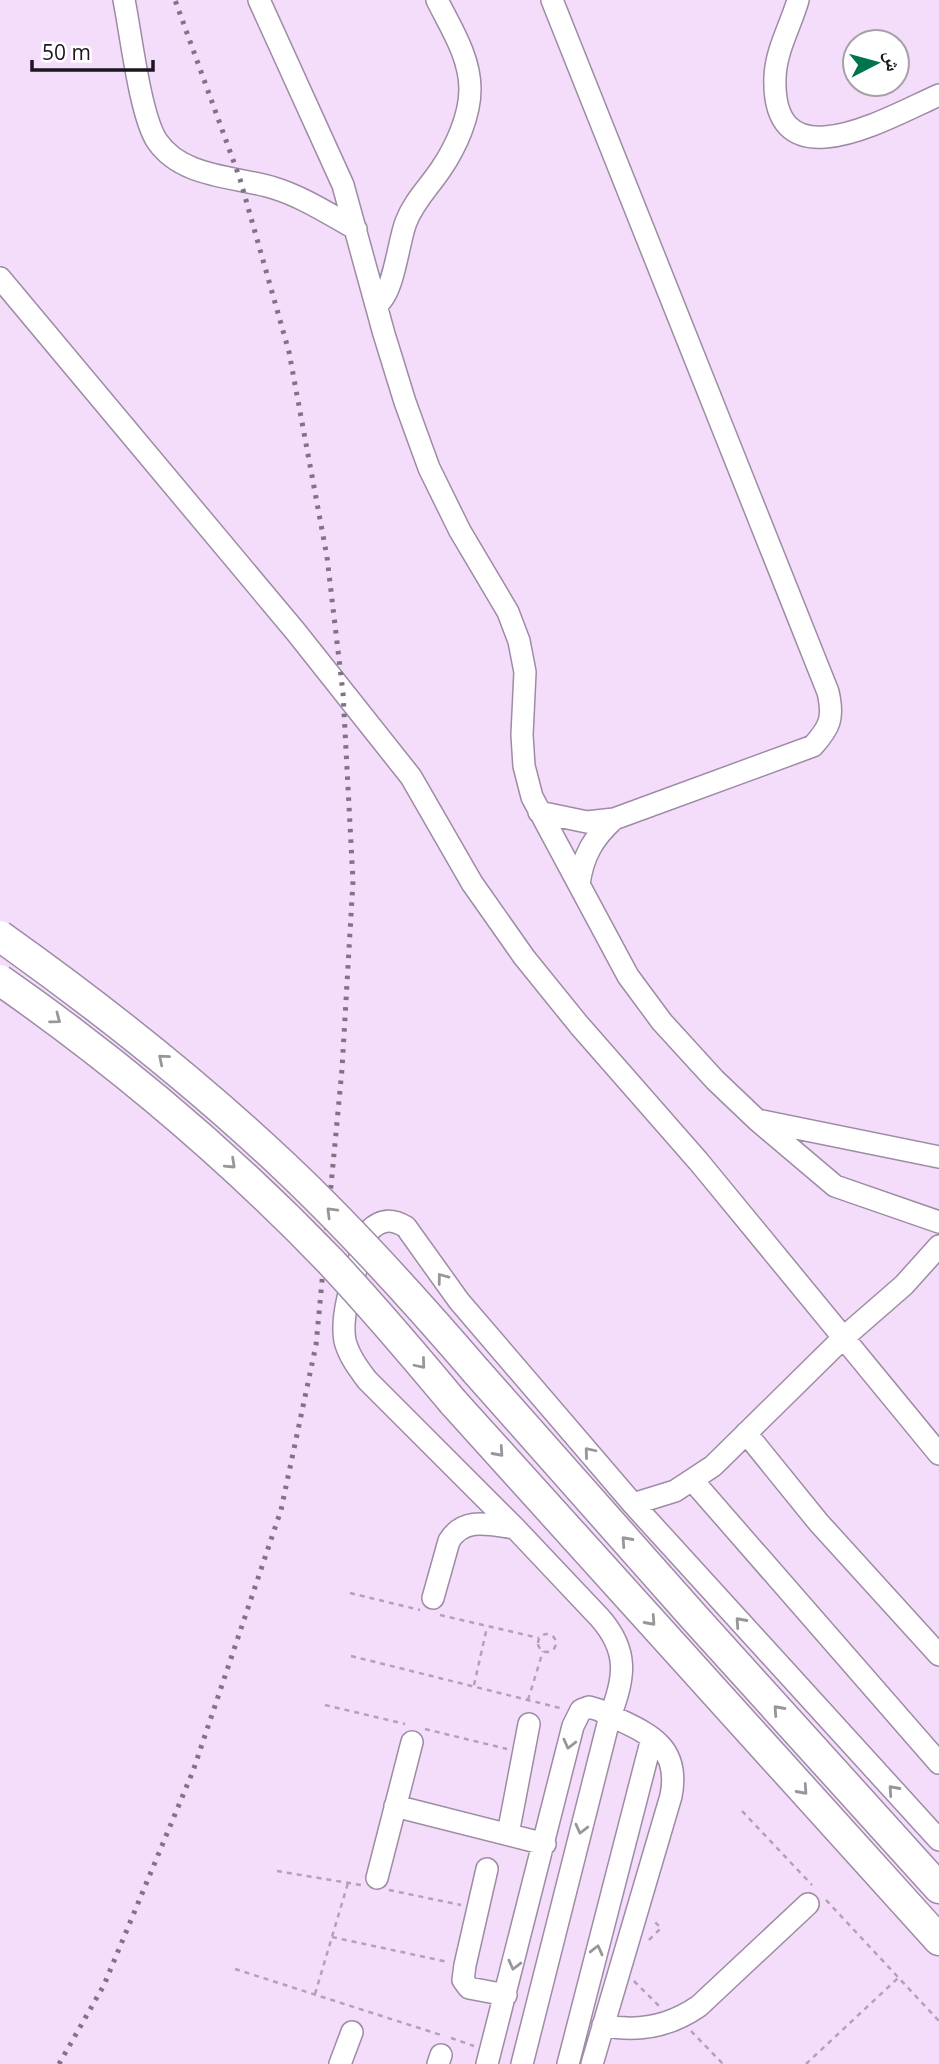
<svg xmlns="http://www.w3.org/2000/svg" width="939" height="2064" font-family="'Open Sans','Noto Naskh Arabic',sans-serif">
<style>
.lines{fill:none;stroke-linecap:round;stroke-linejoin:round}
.minor-casing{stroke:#9e8ba5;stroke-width:24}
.highway-casing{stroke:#9e8ba5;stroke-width:33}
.path{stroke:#b3a1b8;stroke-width:2.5;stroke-dasharray:5 5;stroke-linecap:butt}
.minor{stroke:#fff;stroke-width:21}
.highway{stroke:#fff;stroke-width:30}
.rail{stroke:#817285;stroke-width:5;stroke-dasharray:3.5 7;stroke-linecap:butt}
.highway-bridge-casing{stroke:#9e8ba5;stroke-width:33;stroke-linecap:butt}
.highway-bridge{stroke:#fff;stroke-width:30}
.oneway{stroke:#99969a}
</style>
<rect width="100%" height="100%" fill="#f3ddfa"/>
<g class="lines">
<g class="minor-casing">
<path id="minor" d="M124,0C131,34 140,115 157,141C182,178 235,176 274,188C303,197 329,214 356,229
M259,0L343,185L384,334L405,402L429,468L460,531L508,612L519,641L525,672L522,735L524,766L532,797L628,976L662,1022L715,1080L757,1120L835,1186L939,1222
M798,0C791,25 776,50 775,77C771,187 889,117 939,95
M0,278L296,632L411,777L472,883L524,957L579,1025L699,1162L939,1454
M376,305C394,295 398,242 406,222C414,201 429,187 441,169C456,147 470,116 470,89C470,57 451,28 437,0
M539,812L587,822L614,819L813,746C830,727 834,718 828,692L552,0
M579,884C583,856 593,838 614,819
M757,1120L939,1157
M746,1433L819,1523L939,1655
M693,1481L939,1763
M633,1504L675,1491L713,1466L842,1339L904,1285L939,1246
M433,1598L449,1541C464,1516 491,1525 515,1528
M395,1806L545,1844
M508,1834L529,1724
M487,1869L465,1965L463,1980L469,1988L506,1995
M377,1878L412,1742
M603,2025C638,2033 670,2026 699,2006L808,1904
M340,2064L352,2032
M438,2064L441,2055
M487,2064L573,1726L581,1710L589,1707L599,1710C640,1731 682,1740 671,1796L592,2064
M522,2064L610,1716C625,1678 629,1651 600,1618L515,1528L367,1380C358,1368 349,1356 345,1341C339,1310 359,1263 368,1232C380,1219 391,1218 406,1227L459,1301L633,1504L939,1840
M568,2064L652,1738"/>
</g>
<g class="highway-casing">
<path id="highway" d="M476,1371L693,1616L939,1888
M453,1402L939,1940"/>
</g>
<path class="path" d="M350,1593L420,1610
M440,1615L539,1638
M538 1643a9 9 0 1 1 18 0a9 9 0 1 1-18 0Z
M351,1656L560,1708V1710
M474,1685L487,1627
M528,1700L543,1651
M325,1705L405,1724
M425,1729L507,1749
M742,1811L812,1885
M277,1871L361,1885
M389,1890L461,1905
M826,1900L939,2021
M332,1937L448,1962
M649,1940L661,1928L653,1920
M235,1969L441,2035
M634,1981L659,2006
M315,1994L348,1883
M691,2031L723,2064
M451,2038L474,2046
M806,2064L898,1978"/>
<use href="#minor" class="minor"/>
<use href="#highway" class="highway"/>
<path class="rail" d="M59,2064L104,1985L193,1771L281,1510L316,1345L342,1069L353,881L343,693L327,557L289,352L240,179L175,0"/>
<g class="highway-bridge-casing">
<path id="highway-bridge" d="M0,936C100,1007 195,1082 284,1166C352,1230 415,1300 476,1371
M0,980C119,1063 230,1157 331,1262C373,1307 413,1354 453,1402"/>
</g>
<use href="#highway-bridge" class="highway-bridge"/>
</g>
<defs><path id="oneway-chevron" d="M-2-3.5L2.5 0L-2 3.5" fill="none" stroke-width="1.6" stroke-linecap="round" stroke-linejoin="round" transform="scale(1.75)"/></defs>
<g class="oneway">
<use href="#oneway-chevron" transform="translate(56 1019) rotate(37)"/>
<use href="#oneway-chevron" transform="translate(163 1059) rotate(-140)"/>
<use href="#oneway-chevron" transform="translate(231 1164) rotate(43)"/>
<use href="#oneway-chevron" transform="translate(331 1212) rotate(-135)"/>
<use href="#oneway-chevron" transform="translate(442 1278) rotate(-127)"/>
<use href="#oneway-chevron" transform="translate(421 1364) rotate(50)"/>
<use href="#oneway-chevron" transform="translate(499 1452) rotate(48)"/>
<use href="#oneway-chevron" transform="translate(589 1452) rotate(-130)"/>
<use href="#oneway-chevron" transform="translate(626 1541) rotate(-132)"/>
<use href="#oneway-chevron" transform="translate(651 1621) rotate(48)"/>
<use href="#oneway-chevron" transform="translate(740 1622) rotate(-132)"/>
<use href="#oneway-chevron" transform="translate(778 1710) rotate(-132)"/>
<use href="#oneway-chevron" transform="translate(569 1744) rotate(104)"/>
<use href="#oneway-chevron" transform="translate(803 1790) rotate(48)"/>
<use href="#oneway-chevron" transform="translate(893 1790) rotate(-132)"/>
<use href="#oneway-chevron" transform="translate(581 1829) rotate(104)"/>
<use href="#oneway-chevron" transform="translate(597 1950) rotate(-76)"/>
<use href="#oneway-chevron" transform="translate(514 1965) rotate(104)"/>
</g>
<g transform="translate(876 63) rotate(84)"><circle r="33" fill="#ffffff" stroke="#a5a1a5" stroke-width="2"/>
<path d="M0-5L12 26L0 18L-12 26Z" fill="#00744f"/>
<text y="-10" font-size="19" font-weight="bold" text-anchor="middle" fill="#1d151f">ش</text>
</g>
<path d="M32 60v10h121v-10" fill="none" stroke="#1d151f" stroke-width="3.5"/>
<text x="42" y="60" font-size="21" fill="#1d151f" stroke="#ffffff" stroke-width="5" paint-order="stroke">50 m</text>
</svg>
